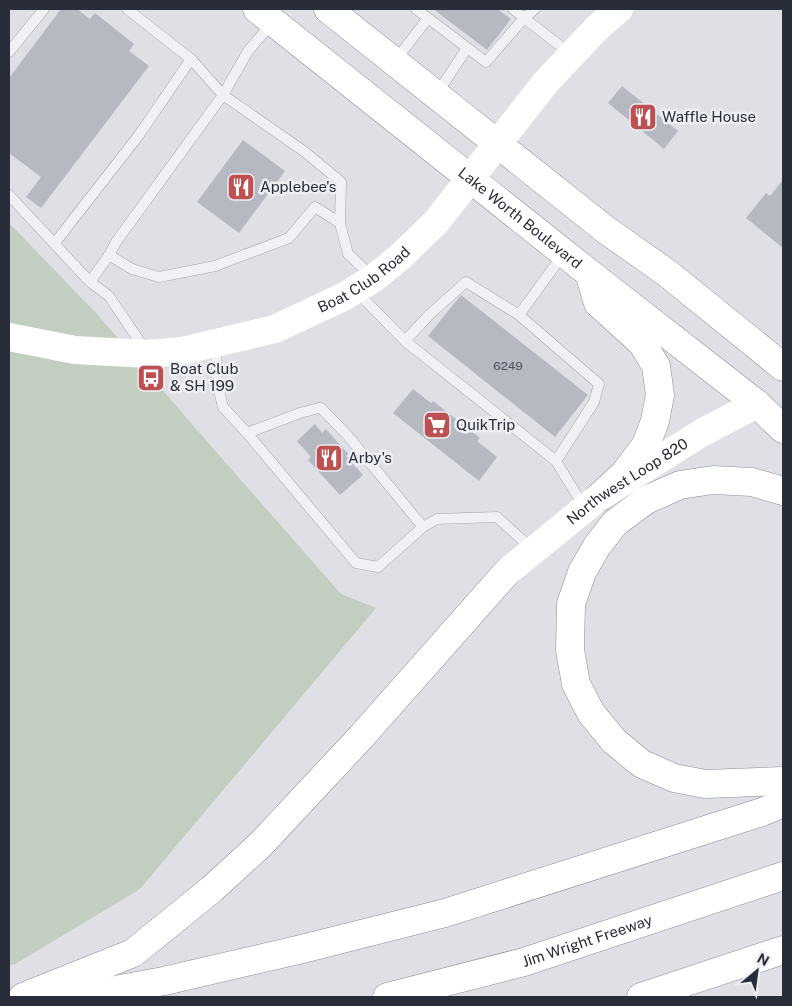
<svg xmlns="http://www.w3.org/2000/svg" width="792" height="1006" font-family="'Public Sans',sans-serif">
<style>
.green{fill:#c2cec0}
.building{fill:#b6b9c2}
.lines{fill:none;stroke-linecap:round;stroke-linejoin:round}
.lane-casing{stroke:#a4a7af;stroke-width:11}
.highway-casing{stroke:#878c9a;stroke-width:29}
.lane{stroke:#f0f1f4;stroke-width:10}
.secondary{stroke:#fff;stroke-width:28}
.highway{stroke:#fff;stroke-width:28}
.labels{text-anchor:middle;stroke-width:5;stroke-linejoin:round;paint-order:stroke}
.number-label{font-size:12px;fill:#4c505c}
.poi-label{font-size:15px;fill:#292d3a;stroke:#edeff3;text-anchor:start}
.street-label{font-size:15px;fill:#292d3a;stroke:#edeff3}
</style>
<rect width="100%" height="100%" fill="#dee0e6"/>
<path class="green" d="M9,223L97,314L197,430L341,594L376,608L140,889L15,964L9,965Z"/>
<path class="building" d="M61,9H77L90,19L95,13L134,44L129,51L149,66L41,208L26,197L41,177L9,153V78Z
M433,9H497L511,19L487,50Z
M622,86L678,131L664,149L608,103Z
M243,140L285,171L239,233L197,202Z
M783,180V248L746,218L766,193L770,196Z
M461,295L588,395L555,437L428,336Z
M413,389L431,403L433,401L480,438L477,441L497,457L479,481L393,413Z
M315,424L322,433L326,429L348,454L346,456L363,475L340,495L308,460L311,457L297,441Z"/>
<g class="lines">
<g class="lane-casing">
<path id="lane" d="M416,9L486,62L524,18L571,54
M513,9L524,18L535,9
M9,52L44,9
M191,59L223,95L248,51L273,22
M395,61L428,18
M437,94L467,48
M9,195L90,282
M54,244L139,135L191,59L127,9
M109,255L116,242L223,95L305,152L341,182L340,223
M356,291L405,341
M519,315L599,384L594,402L556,461L405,341L429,315L466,282L519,315L564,253
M216,344L217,382L223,407L247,433L356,563L378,567L423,527L437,519L497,517L533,550
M146,351L109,296L90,282L109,255L132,269L159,277L215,266L289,238L315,207L340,223L348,254L373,277
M247,433L300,413L319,408H321L348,436L423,527
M556,461L584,507"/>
</g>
<g class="highway-casing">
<g id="highway">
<path id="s3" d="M257,9L589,273L757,404L783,429"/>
<path d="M328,9L606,230L667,273L783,367"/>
<path d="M591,279L598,303L642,343L656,366L660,395L655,421L646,445L624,474L598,498"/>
<path d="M783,491L752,482L713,480L680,485L646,500L615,523L597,546L582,572L571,604L570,650L576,684L591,713L614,741L642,764L674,778L705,784L783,781"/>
<path d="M23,997L133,953L212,889L261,844L361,737L507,572"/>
<path d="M77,997L164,981L298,950L445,913L762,812L783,803"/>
<path id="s4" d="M387,997L524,962L783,876"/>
<path d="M641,997L783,950"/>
</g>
</g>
<use href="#lane" class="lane"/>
<g class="secondary">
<path id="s1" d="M9,337L75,350L148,354L182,351L275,329L345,296L374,278L400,257L436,222L546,82L597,28L619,9"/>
<path id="s2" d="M507,572L598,498L703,432L757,404"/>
</g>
<use href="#highway" class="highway"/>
</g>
<defs>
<g id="restaurant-square" transform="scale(1.4375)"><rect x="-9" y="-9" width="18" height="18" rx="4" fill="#bd5053" stroke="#edeff3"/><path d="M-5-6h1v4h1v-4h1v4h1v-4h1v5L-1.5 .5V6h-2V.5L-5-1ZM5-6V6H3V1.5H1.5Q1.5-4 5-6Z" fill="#fff"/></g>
<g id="bus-square" transform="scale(1.4375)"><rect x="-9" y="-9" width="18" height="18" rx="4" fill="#bd5053" stroke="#edeff3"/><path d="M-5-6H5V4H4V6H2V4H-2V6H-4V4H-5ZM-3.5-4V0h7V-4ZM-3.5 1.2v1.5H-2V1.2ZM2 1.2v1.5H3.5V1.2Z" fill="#fff"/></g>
<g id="supermarket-square" transform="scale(1.4375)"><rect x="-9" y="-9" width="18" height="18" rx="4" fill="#bd5053" stroke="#edeff3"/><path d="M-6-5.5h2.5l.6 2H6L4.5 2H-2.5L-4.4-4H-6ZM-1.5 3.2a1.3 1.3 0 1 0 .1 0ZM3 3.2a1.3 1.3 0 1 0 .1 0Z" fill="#fff"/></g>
</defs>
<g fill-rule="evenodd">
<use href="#restaurant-square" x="643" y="117"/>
<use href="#restaurant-square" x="241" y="187"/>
<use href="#bus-square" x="151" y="378"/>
<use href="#supermarket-square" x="437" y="425"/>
<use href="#restaurant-square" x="329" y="458"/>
</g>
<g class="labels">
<g class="number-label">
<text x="508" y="370">6249</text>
</g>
<g class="poi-label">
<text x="662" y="122">Waffle House</text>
<text x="260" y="192">Applebee's</text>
<text x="170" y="374">Boat Club<tspan x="170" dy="17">&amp; SH 199</tspan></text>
<text x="456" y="430">QuikTrip</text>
<text x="348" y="463">Arby's</text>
</g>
<g class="street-label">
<text dy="5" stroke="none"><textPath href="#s3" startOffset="336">Lake Worth Boulevard</textPath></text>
<text dy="5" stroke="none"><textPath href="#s1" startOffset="372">Boat Club Road</textPath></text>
<text dy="5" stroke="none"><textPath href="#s2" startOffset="151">Northwest Loop 820</textPath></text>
<text dy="5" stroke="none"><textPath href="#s4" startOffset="208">Jim Wright Freeway</textPath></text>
</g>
</g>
<rect width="792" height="1006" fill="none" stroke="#292d3a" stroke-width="20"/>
<g transform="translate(757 971) rotate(29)" stroke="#edeff3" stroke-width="4" paint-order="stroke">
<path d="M0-4L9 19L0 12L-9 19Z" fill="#292d3a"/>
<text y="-8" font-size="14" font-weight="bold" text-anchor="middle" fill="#292d3a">N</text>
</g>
</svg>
